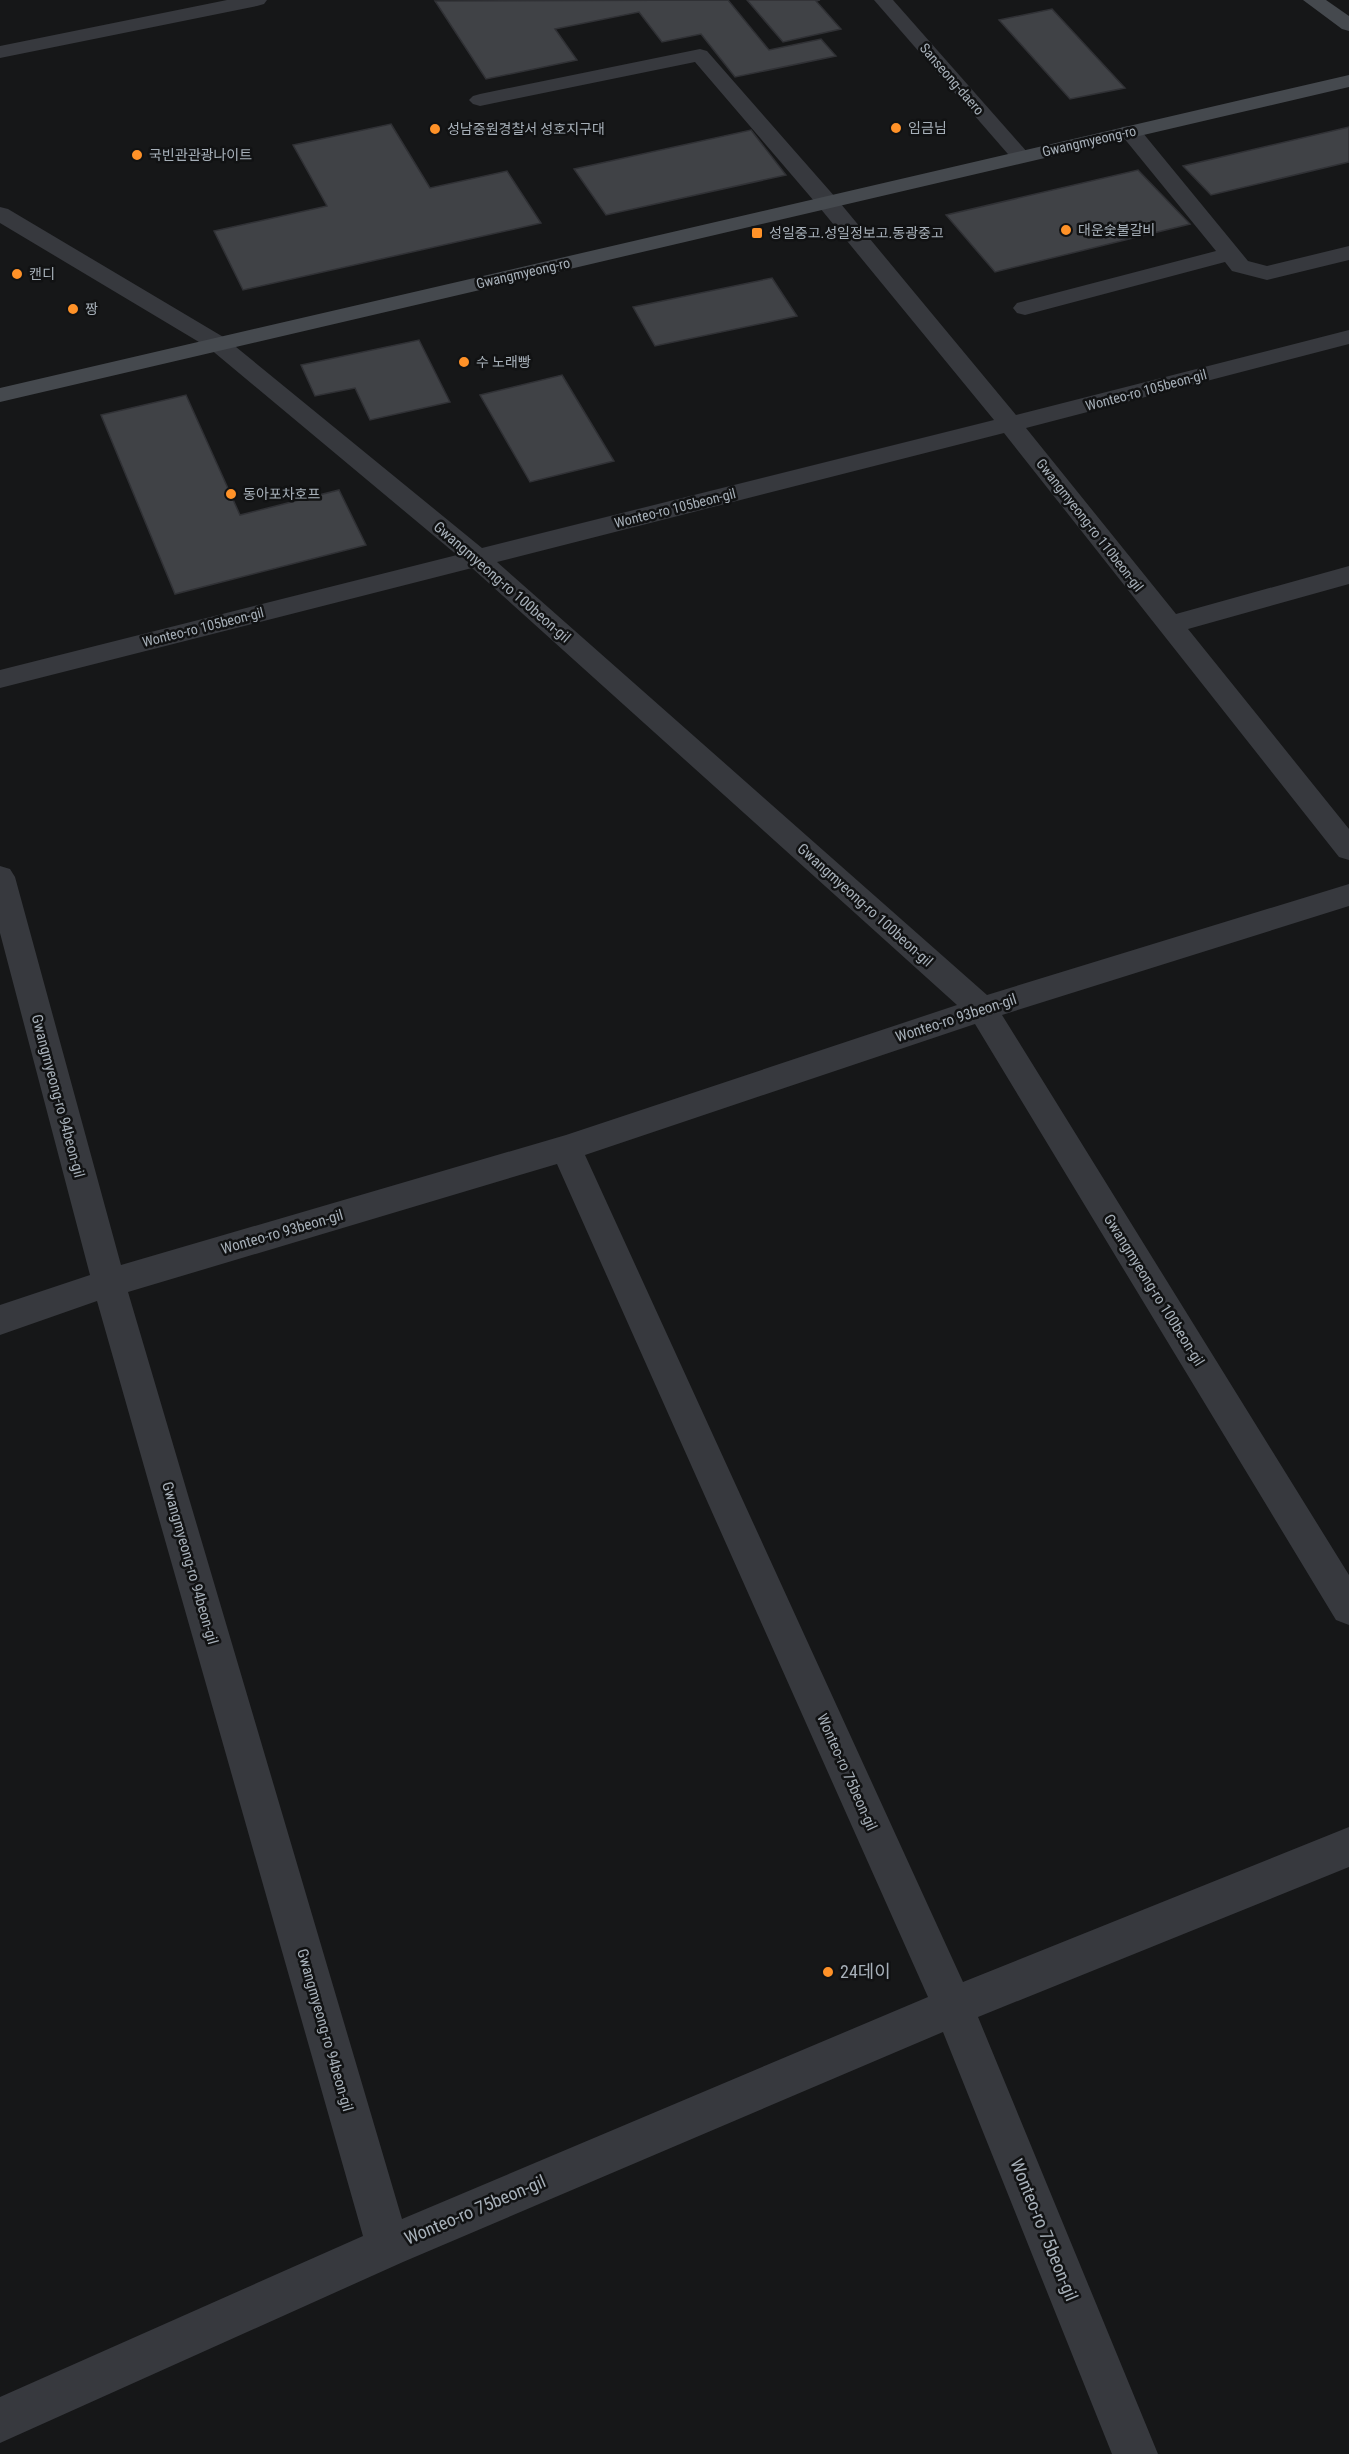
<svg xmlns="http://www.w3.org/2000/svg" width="1349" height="2454" font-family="'Roboto Condensed','Noto Sans KR',sans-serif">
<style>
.building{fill:#404246;stroke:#303135;stroke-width:1.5}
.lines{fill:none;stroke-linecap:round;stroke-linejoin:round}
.lane{fill:#37393e;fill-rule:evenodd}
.street{fill:#37393e;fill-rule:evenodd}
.secondary{fill:#45494e;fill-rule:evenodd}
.poi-dot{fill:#ff9228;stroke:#111213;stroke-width:2}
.labels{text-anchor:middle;stroke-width:5;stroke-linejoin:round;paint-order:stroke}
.far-street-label{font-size:14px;fill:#a7b0b9;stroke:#111213}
.far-poi-label{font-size:14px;fill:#a7b0b9;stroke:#111213;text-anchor:start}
.street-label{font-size:15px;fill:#a7b0b9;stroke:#111213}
.near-poi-label{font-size:18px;fill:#a7b0b9;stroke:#111213;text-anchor:start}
.near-street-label{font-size:18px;fill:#a7b0b9;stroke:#111213}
</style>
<rect width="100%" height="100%" fill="#161718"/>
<path class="building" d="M728,0L769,50L821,39L836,56L735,77L701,34L662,42L639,12L555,29L577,60L486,79L435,1Z
M747,0H820L816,1L841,29L783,42Z
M1052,9L1125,88L1070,99L999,20Z
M391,124L430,188L507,171L541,223L243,290L214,231L327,206L293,145Z
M1349,127V162L1211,195L1183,166Z
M751,130L786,175L606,215L574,169Z
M1138,170L1190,224L995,272L946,215Z
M772,278L797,316L655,346L633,307Z
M419,340L450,402L370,420L355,388L315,396L301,365Z
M562,375L614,461L530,482L480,395Z
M186,395L240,515L339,490L366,545L175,594L101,415Z"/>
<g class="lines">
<path class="lane" d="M874,0H893L1028,153L1031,157L1028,161H1014Z"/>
<path class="street" d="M227,0H267L264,4L257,6L0,58V46Z
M700,49L707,51L836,198L1016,415L1349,330V344L1026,428L1176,614L1349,566V584L1188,629L1349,829V860L1339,857L1004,433L497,562L987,995L1349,884V906L1002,1015L1349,1575V1625L1336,1620L975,1024L585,1155L963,1982L1349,1827V1867L978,2017L1158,2454H1112L943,2032L403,2262L0,2443V2397L363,2236L97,1301L0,1335V1305L90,1275L0,933V866L10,869L15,877L121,1265L566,1135L957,1005L472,568L0,688V670L457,555L209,348L0,223V207L8,209L225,338L482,548L994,420L820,208L695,62L480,106L473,104L469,100L473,96L480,94ZM557,1164L928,1997L402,2219L128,1292Z
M1130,126L1138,127L1248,261L1267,266L1349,246V260L1267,280L1232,271L1225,262L1025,315L1017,313L1013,308L1017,303L1216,251L1119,132L1122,127Z"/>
<path class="secondary" d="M1303,0H1326L1349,16V31L1342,29Z
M1349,75V87L0,402V388Z"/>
</g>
<g class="poi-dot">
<circle cx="896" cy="128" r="6"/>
<circle cx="435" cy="129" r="6"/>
<circle cx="137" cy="155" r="6"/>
<circle cx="1066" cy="230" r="6"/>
<rect x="751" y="227" width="12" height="12" rx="3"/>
<circle cx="17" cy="274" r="6"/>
<circle cx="73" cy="309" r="6"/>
<circle cx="464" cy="362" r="6"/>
<circle cx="231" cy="494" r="6"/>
<circle cx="828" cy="1972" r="6"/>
</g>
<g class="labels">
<g class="far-street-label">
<text transform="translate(952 79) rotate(49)" y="5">Sanseong-daero</text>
<text transform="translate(1089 141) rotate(-13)" y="5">Gwangmyeong-ro</text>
<text transform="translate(523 273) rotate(-13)" y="5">Gwangmyeong-ro</text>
<text transform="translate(1146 390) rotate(-15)" y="5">Wonteo-ro 105beon-gil</text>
<text transform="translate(675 508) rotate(-14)" y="5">Wonteo-ro 105beon-gil</text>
<text transform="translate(1090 525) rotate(52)" y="5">Gwangmyeong-ro 110beon-gil</text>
<text transform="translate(203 627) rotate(-14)" y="5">Wonteo-ro 105beon-gil</text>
</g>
<g class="far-poi-label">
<text x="908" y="133">임금님</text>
<text x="447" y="134">성남중원경찰서 성호지구대</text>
<text x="149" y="160">국빈관관광나이트</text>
<text x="1078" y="235">대운숯불갈비</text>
<text x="769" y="238">성일중고.성일정보고.동광중고</text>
<text x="29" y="279">캔디</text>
<text x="85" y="314">짱</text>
<text x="476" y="367">수 노래빵</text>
<text x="243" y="499">동아포차호프</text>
</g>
<g class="street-label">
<text transform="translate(502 582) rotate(41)" y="5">Gwangmyeong-ro 100beon-gil</text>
<text transform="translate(865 905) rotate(42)" y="5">Gwangmyeong-ro 100beon-gil</text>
<text transform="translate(956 1018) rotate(-18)" y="5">Wonteo-ro 93beon-gil</text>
<text transform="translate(58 1096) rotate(75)" y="5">Gwangmyeong-ro 94beon-gil</text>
<text transform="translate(282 1232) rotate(-16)" y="5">Wonteo-ro 93beon-gil</text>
<text transform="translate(1154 1290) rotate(58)" y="5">Gwangmyeong-ro 100beon-gil</text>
<text transform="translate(190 1563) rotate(74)" y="5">Gwangmyeong-ro 94beon-gil</text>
<text transform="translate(847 1772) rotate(66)" y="5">Wonteo-ro 75beon-gil</text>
<text transform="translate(325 2030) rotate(74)" y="5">Gwangmyeong-ro 94beon-gil</text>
</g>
<g class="near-poi-label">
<text x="840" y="1978">24데이</text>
</g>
<g class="near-street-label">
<text transform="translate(475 2210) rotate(-23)" y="6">Wonteo-ro 75beon-gil</text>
<text transform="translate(1044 2230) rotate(68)" y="6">Wonteo-ro 75beon-gil</text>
</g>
</g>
</svg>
